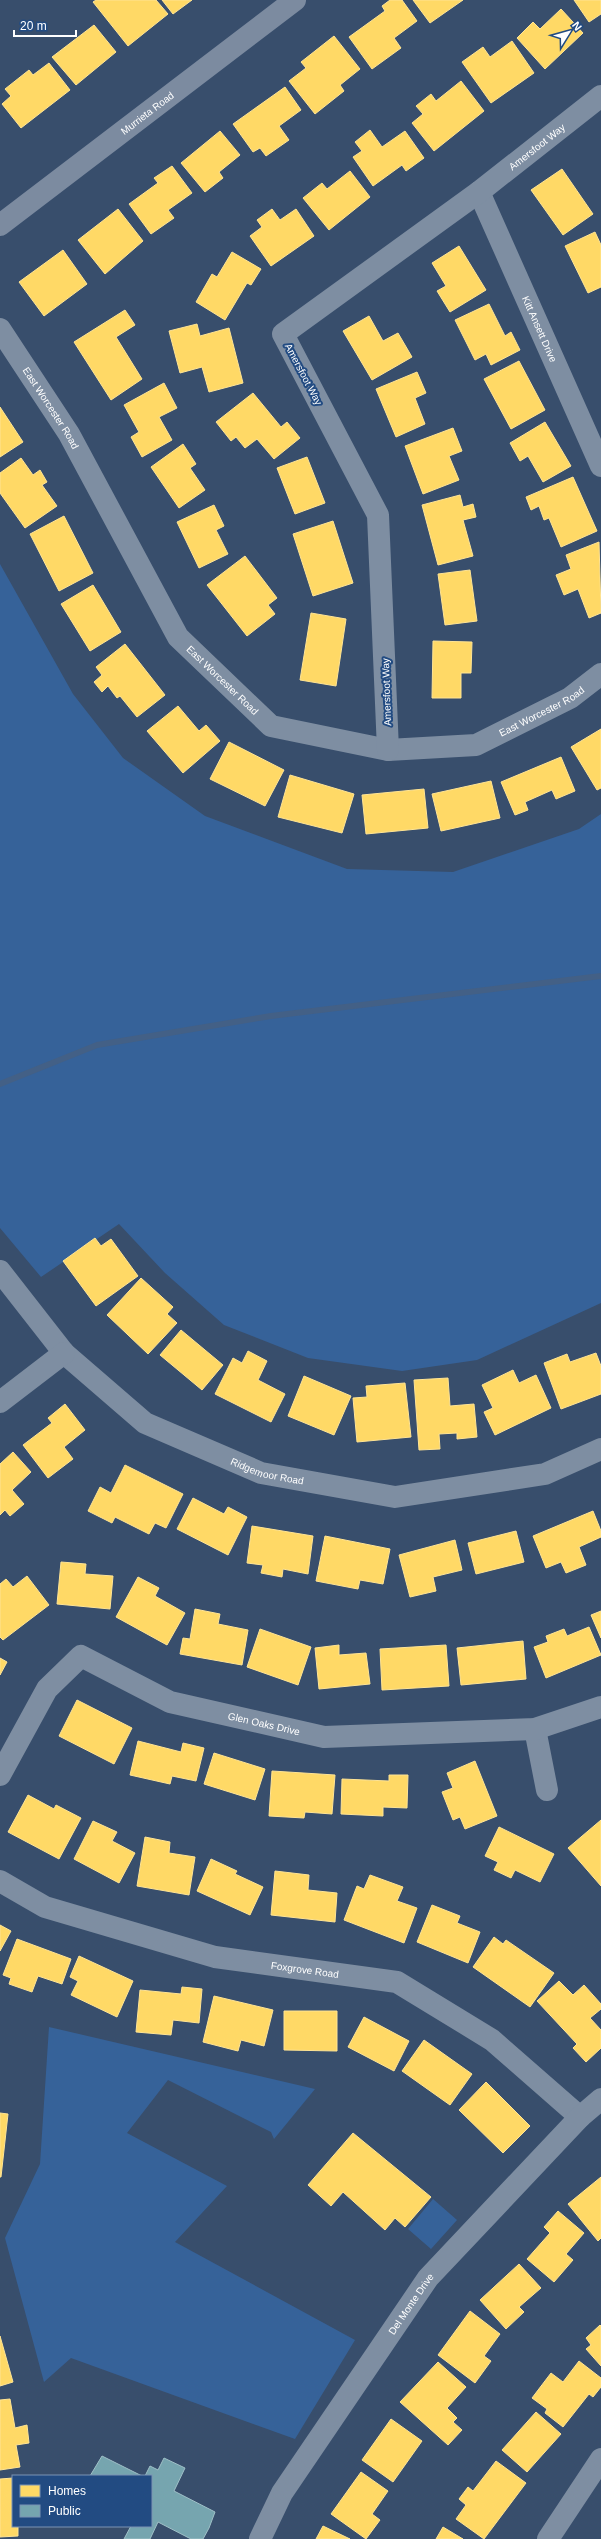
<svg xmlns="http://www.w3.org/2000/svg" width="601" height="2539" font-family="Helvetica,sans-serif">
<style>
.green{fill:#366299}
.homes{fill:#ffd966;stroke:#ffe494}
.public{fill:#76a5af;stroke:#9fc0c7}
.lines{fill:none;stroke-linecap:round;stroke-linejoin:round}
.stream{stroke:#436086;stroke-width:6}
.minor{stroke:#7e8ea2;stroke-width:22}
.major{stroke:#7c8ba0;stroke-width:22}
.labels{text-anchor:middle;stroke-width:4;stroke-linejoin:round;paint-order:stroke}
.street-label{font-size:10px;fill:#fff;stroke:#224b82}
</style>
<rect width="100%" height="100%" fill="#384e6c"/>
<path class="green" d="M0,564L73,694L123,758L205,816L347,869L453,872L579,829L601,814V1303L477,1360L402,1371L308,1358L224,1325L165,1273L119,1224L41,1277L0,1228Z
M49,2027L315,2089L274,2139L271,2132L168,2080L127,2133L227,2186L175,2242L355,2340L295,2439L71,2358L44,2382L5,2238L40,2164Z
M433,2199L457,2220L431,2249L408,2229Z"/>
<path class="homes" d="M96,0H156L168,14L128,46L93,2Z
M162,0H192L173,14Z
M390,0H402L417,21L394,38L401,48L372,69L349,37L385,11L382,6Z
M413,0H463L430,23Z
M574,0H601V14L589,22Z
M561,9L583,33L545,69L517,38L533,22L540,29Z
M94,25L116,52L76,85L52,57Z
M334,36L360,69L340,85L344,91L315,114L289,81L306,68L301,62Z
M512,41L534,73L491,103L462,62L483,47L490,57Z
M49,63L70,90L21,128L2,104L11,96L5,89L29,70L33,75Z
M461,81L484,111L434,151L412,123L423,114L416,106L431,94L436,101Z
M285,87L301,110L279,126L289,140L266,156L260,148L253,152L233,124Z
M370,130L382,147L405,131L424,158L406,171L402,165L373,186L353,157L362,151L355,142Z
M220,131L240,155L219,172L223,178L205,192L181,163Z
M172,166L192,193L168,210L174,218L151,234L129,204L158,183L154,178Z
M562,169L593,214L563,235L531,190Z
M350,171L370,197L329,230L303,198L322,183L327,189Z
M118,209L143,241L105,274L78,240Z
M272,209L280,220L296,209L314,236L271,266L250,236L262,227L257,220Z
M595,232L601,245V287L588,293L565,246Z
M459,246L486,290L450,312L437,291L446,286L432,263Z
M63,250L87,284L44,316L19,282Z
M232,252L261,269L251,285L247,283L225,320L196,302L212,274L217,277Z
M489,304L505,336L511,332L520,350L491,365L486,354L475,360L455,320Z
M125,310L135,325L116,337L142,379L111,400L74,342Z
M369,316L383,341L398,333L412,357L372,380L343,331Z
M197,324L200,336L229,328L243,383L209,392L202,367L180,373L169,331Z
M519,361L545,410L511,429L484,379Z
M417,372L426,393L415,398L425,424L396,437L376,389Z
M164,383L177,408L159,417L172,440L142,457L131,437L139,432L124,405Z
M253,393L281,427L287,422L300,438L274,459L257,439L245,448L236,437L231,441L216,422Z
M0,407L23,442L0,457Z
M545,422L571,466L543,482L528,456L520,461L510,443Z
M453,428L462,451L449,456L459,480L423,494L405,446Z
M183,444L196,464L190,468L205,490L179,508L151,467Z
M307,457L325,503L295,514L277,468Z
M21,458L33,475L40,470L47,482L42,485L57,506L25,528L0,493V473Z
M573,477L597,531L561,547L549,518L544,520L539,506L531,510L526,497Z
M460,495L463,507L473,504L476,517L463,520L473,556L438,565L422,505Z
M214,505L224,526L216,530L228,554L199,568L177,522Z
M64,516L93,573L59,591L30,534Z
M333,521L353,583L313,596L293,534Z
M599,542L601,613L589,618L578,589L564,595L556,575L571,569L566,555Z
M245,556L277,598L268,605L275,614L247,636L207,585Z
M470,570L477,621L445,625L438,574Z
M93,585L121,632L90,651L61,604Z
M311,613L346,619L336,686L300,680Z
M433,641L472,642L471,673H461V698H432Z
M125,644L165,695L137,717L120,696L117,698L108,686L102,692L94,682L102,675L96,667Z
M178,706L199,731L206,725L220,741L183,773L147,731Z
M601,729V788L597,790L571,747Z
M229,742L284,770L265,806L210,779Z
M561,757L575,791L556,799L552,790L525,802L528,810L515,815L501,782Z
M290,775L354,794L342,833L278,817Z
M491,781L500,818L441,831L432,794Z
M424,789L428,828L366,834L362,795Z
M95,1238L101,1246L111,1239L138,1276L96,1306L63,1261Z
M141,1278L173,1307L167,1314L177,1323L148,1354L107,1315Z
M181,1330L223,1365L202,1390L160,1355Z
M248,1351L267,1361L258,1380L285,1394L271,1422L215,1394L233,1358L242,1363Z
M596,1353L601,1366V1394L561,1409L544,1363L567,1354L570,1362Z
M513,1370L519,1383L536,1375L551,1408L495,1435L484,1412L493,1408L482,1385Z
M304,1376L351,1396L334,1435L288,1416Z
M448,1378L450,1406L474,1404L477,1437L457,1439V1433L439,1434L440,1449L419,1450L414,1380Z
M405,1383L411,1437L357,1442L353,1398L367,1397L366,1386Z
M65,1404L85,1430L64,1447L73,1459L48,1478L23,1445L52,1423L48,1418Z
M13,1452L31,1472L12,1490L24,1504L10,1516L5,1510L0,1515V1464Z
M125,1465L183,1494L166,1528L155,1523L149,1534L115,1517L112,1523L88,1511L100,1487L111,1493Z
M193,1498L224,1514L228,1507L247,1517L228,1555L177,1529Z
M593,1511L601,1531V1537L579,1547L586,1565L566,1573L561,1562L546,1568L533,1536Z
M252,1526L313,1536L308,1574L283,1569L282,1577L261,1573L263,1565L247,1563Z
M516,1531L524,1562L476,1574L468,1543Z
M325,1536L390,1549L383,1584L360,1580L358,1589L316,1581Z
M455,1540L462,1570L433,1577L436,1591L410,1597L399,1555Z
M61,1562L86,1564L85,1574L113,1576L110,1609L57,1604Z
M27,1576L49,1605L3,1640L0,1637V1584L6,1579L13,1587Z
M138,1577L159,1588L155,1596L185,1613L167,1645L116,1617Z
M195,1609L220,1614L218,1624L248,1630L242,1665L180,1654L183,1638L190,1639Z
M601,1611V1638L591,1615Z
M589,1627L601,1655L546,1678L534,1647L548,1642L546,1636L564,1629L567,1636Z
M260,1629L311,1647L298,1685L247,1667Z
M523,1641L526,1679L461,1685L457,1648Z
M339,1645V1655L366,1653L370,1684L319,1689L315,1648Z
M446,1645L449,1686L382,1690L380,1649Z
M0,1658L7,1662L0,1675Z
M77,1700L132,1728L114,1764L59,1736Z
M138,1741L181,1752L183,1743L204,1748L196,1781L172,1776L170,1784L130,1775Z
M214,1753L265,1769L255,1800L204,1784Z
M475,1761L497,1816L465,1829L460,1817L453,1820L442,1792L453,1788L447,1773Z
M272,1771L335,1775L332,1814L305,1812L304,1818L269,1816Z
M389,1775H408L407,1808L383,1807V1816L341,1814L342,1779L389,1781Z
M28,1795L54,1809L56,1805L81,1818L59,1859L8,1832Z
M601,1820V1886L568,1848Z
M93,1821L117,1832L112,1841L135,1853L119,1883L74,1859Z
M499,1827L554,1854L540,1882L515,1870L511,1878L494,1870L498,1862L485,1856Z
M145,1837L170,1842L169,1853L195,1857L189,1895L137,1886Z
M211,1859L237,1871L235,1874L263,1887L250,1915L197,1891Z
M275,1871L309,1875L308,1890L337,1893L335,1922L271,1915Z
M370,1875L403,1887L397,1901L417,1908L404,1943L344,1920L357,1886L364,1889Z
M432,1905L460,1916L457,1923L480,1932L468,1963L417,1942Z
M0,1925L11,1931L0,1951Z
M494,1937L503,1944L506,1940L554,1973L530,2007L473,1967Z
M17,1939L71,1959L62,1984L38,1976L32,1992L9,1984L11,1978L3,1975Z
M79,1956L133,1981L117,2017L71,1995L78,1981L70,1977Z
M559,1981L573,1995L584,1985L601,2004V2009L590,2018L601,2030V2048L586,2062L573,2048L577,2044L537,2001Z
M182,1987L202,1989L199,2023L173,2020L171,2035L136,2032L140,1990L181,1994Z
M214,1996L273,2010L264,2046L241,2040L238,2051L203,2042Z
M284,2011H337V2051L284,2050Z
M364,2017L409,2041L394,2071L348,2047Z
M424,2040L472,2074L450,2105L402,2071Z
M486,2082L530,2126L503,2153L459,2110Z
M0,2113L8,2114L1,2177H0Z
M353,2133L431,2197L405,2227L395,2218L385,2230L343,2192L331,2206L308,2185Z
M601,2177V2238L598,2241L568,2204Z
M558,2211L584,2233L566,2254L573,2260L554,2282L527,2259L550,2233L544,2227Z
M519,2264L541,2288L519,2307L524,2312L506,2329L480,2300Z
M470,2311L500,2334L484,2356L491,2361L475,2383L438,2355Z
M600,2325L601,2326V2366L586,2349L591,2345L586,2338Z
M0,2336L13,2382L0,2386Z
M579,2361L601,2378V2387L593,2397L589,2394L563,2427L545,2413L547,2409L532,2398L551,2373L563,2382Z
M438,2362L466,2387L447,2408L457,2418L453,2422L462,2430L448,2445L400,2402Z
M10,2399L15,2428L27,2425L29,2443L16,2445L20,2467L0,2470V2400Z
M536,2412L561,2434L527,2472L502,2450Z
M391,2419L422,2441L393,2482L362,2460Z
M496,2461L526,2483L484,2539L456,2519L466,2505L459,2499L468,2487L473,2491Z
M361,2472L388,2491L372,2514L380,2520L366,2539L331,2514Z
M13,2478V2526H18V2536L0,2537V2479Z
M323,2526L350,2539H316Z
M443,2527L463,2539H436Z"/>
<path class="public" d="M102,2456L142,2476H90Z
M164,2458L185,2468L174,2491L215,2512L209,2528L203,2539H191L158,2522L150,2539H124L131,2526H151V2476H145L150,2466L158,2470Z"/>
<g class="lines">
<path class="stream" d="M0,1084L97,1045L271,1016L601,976"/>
<g class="minor">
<path id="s1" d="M479,192L601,466"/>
<path id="s2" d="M0,329L69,434L178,637L271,726L388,750L476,745L570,698L601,674"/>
<path id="s3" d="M388,750L378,515L283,334L479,192L601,96"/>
<path id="s4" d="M0,1271L64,1353L145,1423L261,1473L395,1497L545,1474L601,1449"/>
<path d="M0,1402L64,1353"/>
<path d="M535,1729L547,1790"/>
<path id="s5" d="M0,1775L47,1689L81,1656L170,1702L324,1737L535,1729L601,1707"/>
<path id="s6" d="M0,1881L45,1907L215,1957L397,1982L492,2040L580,2117"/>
<path id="s7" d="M260,2539L282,2493L428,2278L580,2117L601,2099"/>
<path d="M548,2539L601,2459"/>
</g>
<path class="major" id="s8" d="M0,225L295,0"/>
</g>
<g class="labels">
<g class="street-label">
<text dy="4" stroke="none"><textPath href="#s8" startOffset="185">Murrieta Road</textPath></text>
<text dy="4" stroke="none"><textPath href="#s3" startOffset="755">Amersfoot Way</textPath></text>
<text dy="4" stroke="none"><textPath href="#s1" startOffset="150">Kitt Ansett Drive</textPath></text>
<text transform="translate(304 374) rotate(62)" y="4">Amersfoot Way</text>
<text dy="4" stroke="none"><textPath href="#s2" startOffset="94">East Worcester Road</textPath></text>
<text dy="4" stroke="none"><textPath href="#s2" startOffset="418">East Worcester Road</textPath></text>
<text transform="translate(386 692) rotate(-92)" y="4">Amersfoot Way</text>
<text dy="4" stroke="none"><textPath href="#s2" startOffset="766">East Worcester Road</textPath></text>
<text dy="4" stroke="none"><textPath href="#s4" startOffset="343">Ridgemoor Road</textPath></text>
<text dy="4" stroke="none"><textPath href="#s5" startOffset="342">Glen Oaks Drive</textPath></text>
<text dy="4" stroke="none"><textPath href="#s6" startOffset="320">Foxgrove Road</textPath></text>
<text dy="4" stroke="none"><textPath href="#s7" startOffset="280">Del Monte Drive</textPath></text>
</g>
</g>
<rect x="12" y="2475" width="140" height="52" fill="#224b82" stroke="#7a93b4"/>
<rect x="20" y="2485" width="20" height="12" fill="#ffd966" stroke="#7a93b4"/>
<text x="48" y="2495" font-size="12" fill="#ffffff">Homes</text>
<rect x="20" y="2505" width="20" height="12" fill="#76a5af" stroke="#7a93b4"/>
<text x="48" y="2515" font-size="12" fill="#ffffff">Public</text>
<g transform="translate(569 32) rotate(53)" stroke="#224b82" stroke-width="3" paint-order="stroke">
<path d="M0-3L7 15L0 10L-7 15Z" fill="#ffffff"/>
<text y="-6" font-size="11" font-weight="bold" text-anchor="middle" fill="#ffffff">N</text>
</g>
<path d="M14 30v6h62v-6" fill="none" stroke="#ffffff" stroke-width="2"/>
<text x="20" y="30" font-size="12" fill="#ffffff" stroke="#224b82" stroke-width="3" paint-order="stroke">20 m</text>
</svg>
